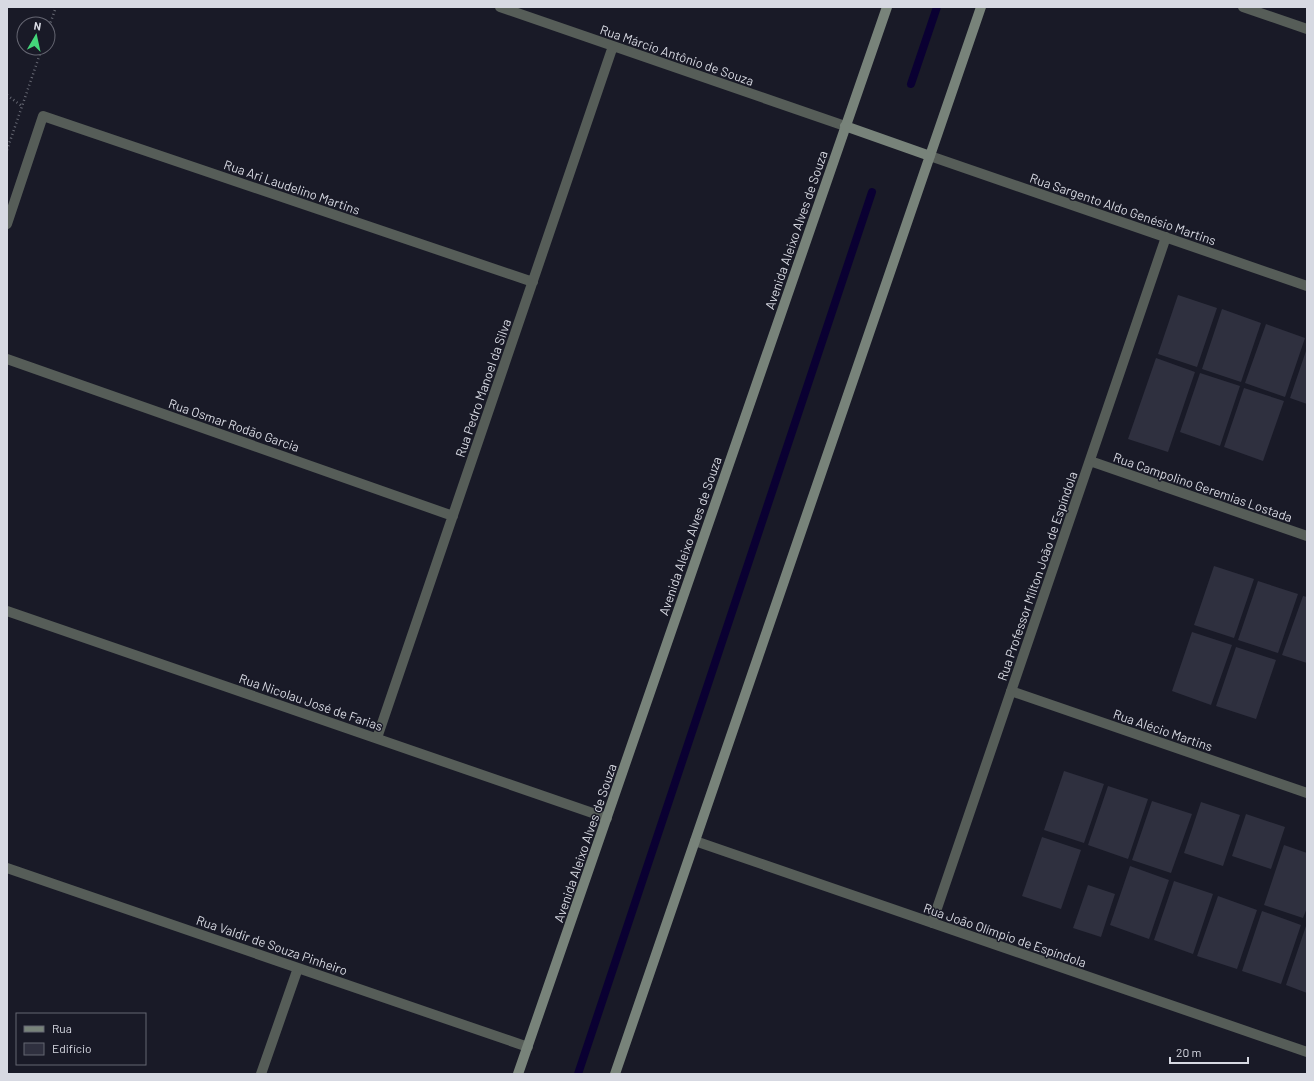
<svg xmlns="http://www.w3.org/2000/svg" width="1314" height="1081" font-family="Barlow,sans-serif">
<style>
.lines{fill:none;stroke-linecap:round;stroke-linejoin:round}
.stream{stroke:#0a0032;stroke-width:8}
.building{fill:#2f303f}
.path{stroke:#666873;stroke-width:2.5;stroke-dasharray:1 3;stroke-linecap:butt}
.street{stroke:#565d58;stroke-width:10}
.secondary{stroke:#78837a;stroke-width:10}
.labels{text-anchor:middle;stroke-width:3;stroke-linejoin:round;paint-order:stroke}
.street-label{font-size:13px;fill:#d7d9e2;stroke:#191a27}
</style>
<rect width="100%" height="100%" fill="#191a27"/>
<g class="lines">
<path class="stream" d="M911,84L937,7
M578,1074L872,192"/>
</g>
<path class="building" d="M1178,295L1217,308L1197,367L1158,354Z
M1222,309L1261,323L1241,382L1202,369Z
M1266,324L1305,338L1285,397L1245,383Z
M1307,348V404L1290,398Z
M1156,358L1195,372L1168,452L1128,439Z
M1200,373L1240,386L1220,446L1180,432Z
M1244,388L1284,401L1263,461L1224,447Z
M1214,566L1254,579L1234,638L1194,625Z
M1258,581L1298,594L1278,653L1238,640Z
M1303,596L1307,597V663L1282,655Z
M1192,632L1232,645L1211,705L1172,691Z
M1236,647L1276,660L1256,719L1216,706Z
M1064,771L1104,784L1084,843L1044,830Z
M1108,786L1148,799L1128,859L1088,845Z
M1152,801L1192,814L1171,873L1132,860Z
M1201,802L1240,815L1223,866L1184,853Z
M1246,814L1285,827L1271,869L1232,856Z
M1042,837L1081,850L1061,909L1022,896Z
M1284,845L1307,853V908L1303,918L1264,905Z
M1130,866L1169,880L1149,939L1110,925Z
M1174,881L1213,894L1193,954L1154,940Z
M1088,885L1115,894L1101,937L1073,928Z
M1218,896L1257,910L1237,969L1197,956Z
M1262,911L1301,925L1281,984L1242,971Z
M1306,926H1307V993L1286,985Z"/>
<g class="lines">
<path class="path" d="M48,30L56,7
M7,95L23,107
M7,150L42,48"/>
<path class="street" d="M500,7L845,126
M1243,7L1307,29
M930,156L1307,286
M7,224L43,116L533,282
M7,359L453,516
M1090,461L1307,536
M7,611L607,818
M1011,691L1307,793
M377,738L613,46
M695,841L1307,1052
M7,868L528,1047
M932,923L1166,237
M261,1074L298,968"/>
<path class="secondary" d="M845,126L930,156
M518,1074L887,7
M615,1074L981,7"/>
</g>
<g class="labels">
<g class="street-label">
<text transform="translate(677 55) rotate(19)" y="5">Rua Márcio Antônio de Souza</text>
<text transform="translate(292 187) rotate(19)" y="5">Rua Ari Laudelino Martins</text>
<text transform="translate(1123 209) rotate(19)" y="5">Rua Sargento Aldo Genésio Martins</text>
<text transform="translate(796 230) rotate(-71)" y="5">Avenida Aleixo Alves de Souza</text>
<text transform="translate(483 388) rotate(-71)" y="5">Rua Pedro Manoel da Silva</text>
<text transform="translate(234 425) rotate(19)" y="5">Rua Osmar Rodão Garcia</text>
<text transform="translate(1203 487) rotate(19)" y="5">Rua Campolino Geremias Lostada</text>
<text transform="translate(690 536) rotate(-71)" y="5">Avenida Aleixo Alves de Souza</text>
<text transform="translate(1037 576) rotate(-71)" y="5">Rua Professor Milton João de Espíndola</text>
<text transform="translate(311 702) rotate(19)" y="5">Rua Nicolau José de Farias</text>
<text transform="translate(1163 730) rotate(19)" y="5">Rua Alécio Martins</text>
<text transform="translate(585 843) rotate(-71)" y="5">Avenida Aleixo Alves de Souza</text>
<text transform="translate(1005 935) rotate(19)" y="5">Rua João Olímpio de Espíndola</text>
<text transform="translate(272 945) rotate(19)" y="5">Rua Valdir de Souza Pinheiro</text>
</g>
</g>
<rect width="1314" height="1081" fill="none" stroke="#d7d9e2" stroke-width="16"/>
<rect x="16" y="1013" width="130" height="52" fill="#191a27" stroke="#656672"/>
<rect x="24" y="1026" width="20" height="6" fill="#78837a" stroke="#656672"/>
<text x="52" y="1033" font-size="12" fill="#d7d9e2">Rua</text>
<rect x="24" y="1043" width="20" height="12" fill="#2f303f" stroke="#656672"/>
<text x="52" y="1053" font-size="12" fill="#d7d9e2">Edifício</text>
<g transform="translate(36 36) rotate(9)"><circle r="19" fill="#191a27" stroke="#656672"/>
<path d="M0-3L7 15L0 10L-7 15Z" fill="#44d77a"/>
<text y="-6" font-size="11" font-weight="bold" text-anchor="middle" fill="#d7d9e2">N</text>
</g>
<path d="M1170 1057v6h78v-6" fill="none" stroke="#d7d9e2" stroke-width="2"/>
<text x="1176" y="1057" font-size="12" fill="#d7d9e2" stroke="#191a27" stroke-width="3" paint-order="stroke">20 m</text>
</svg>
